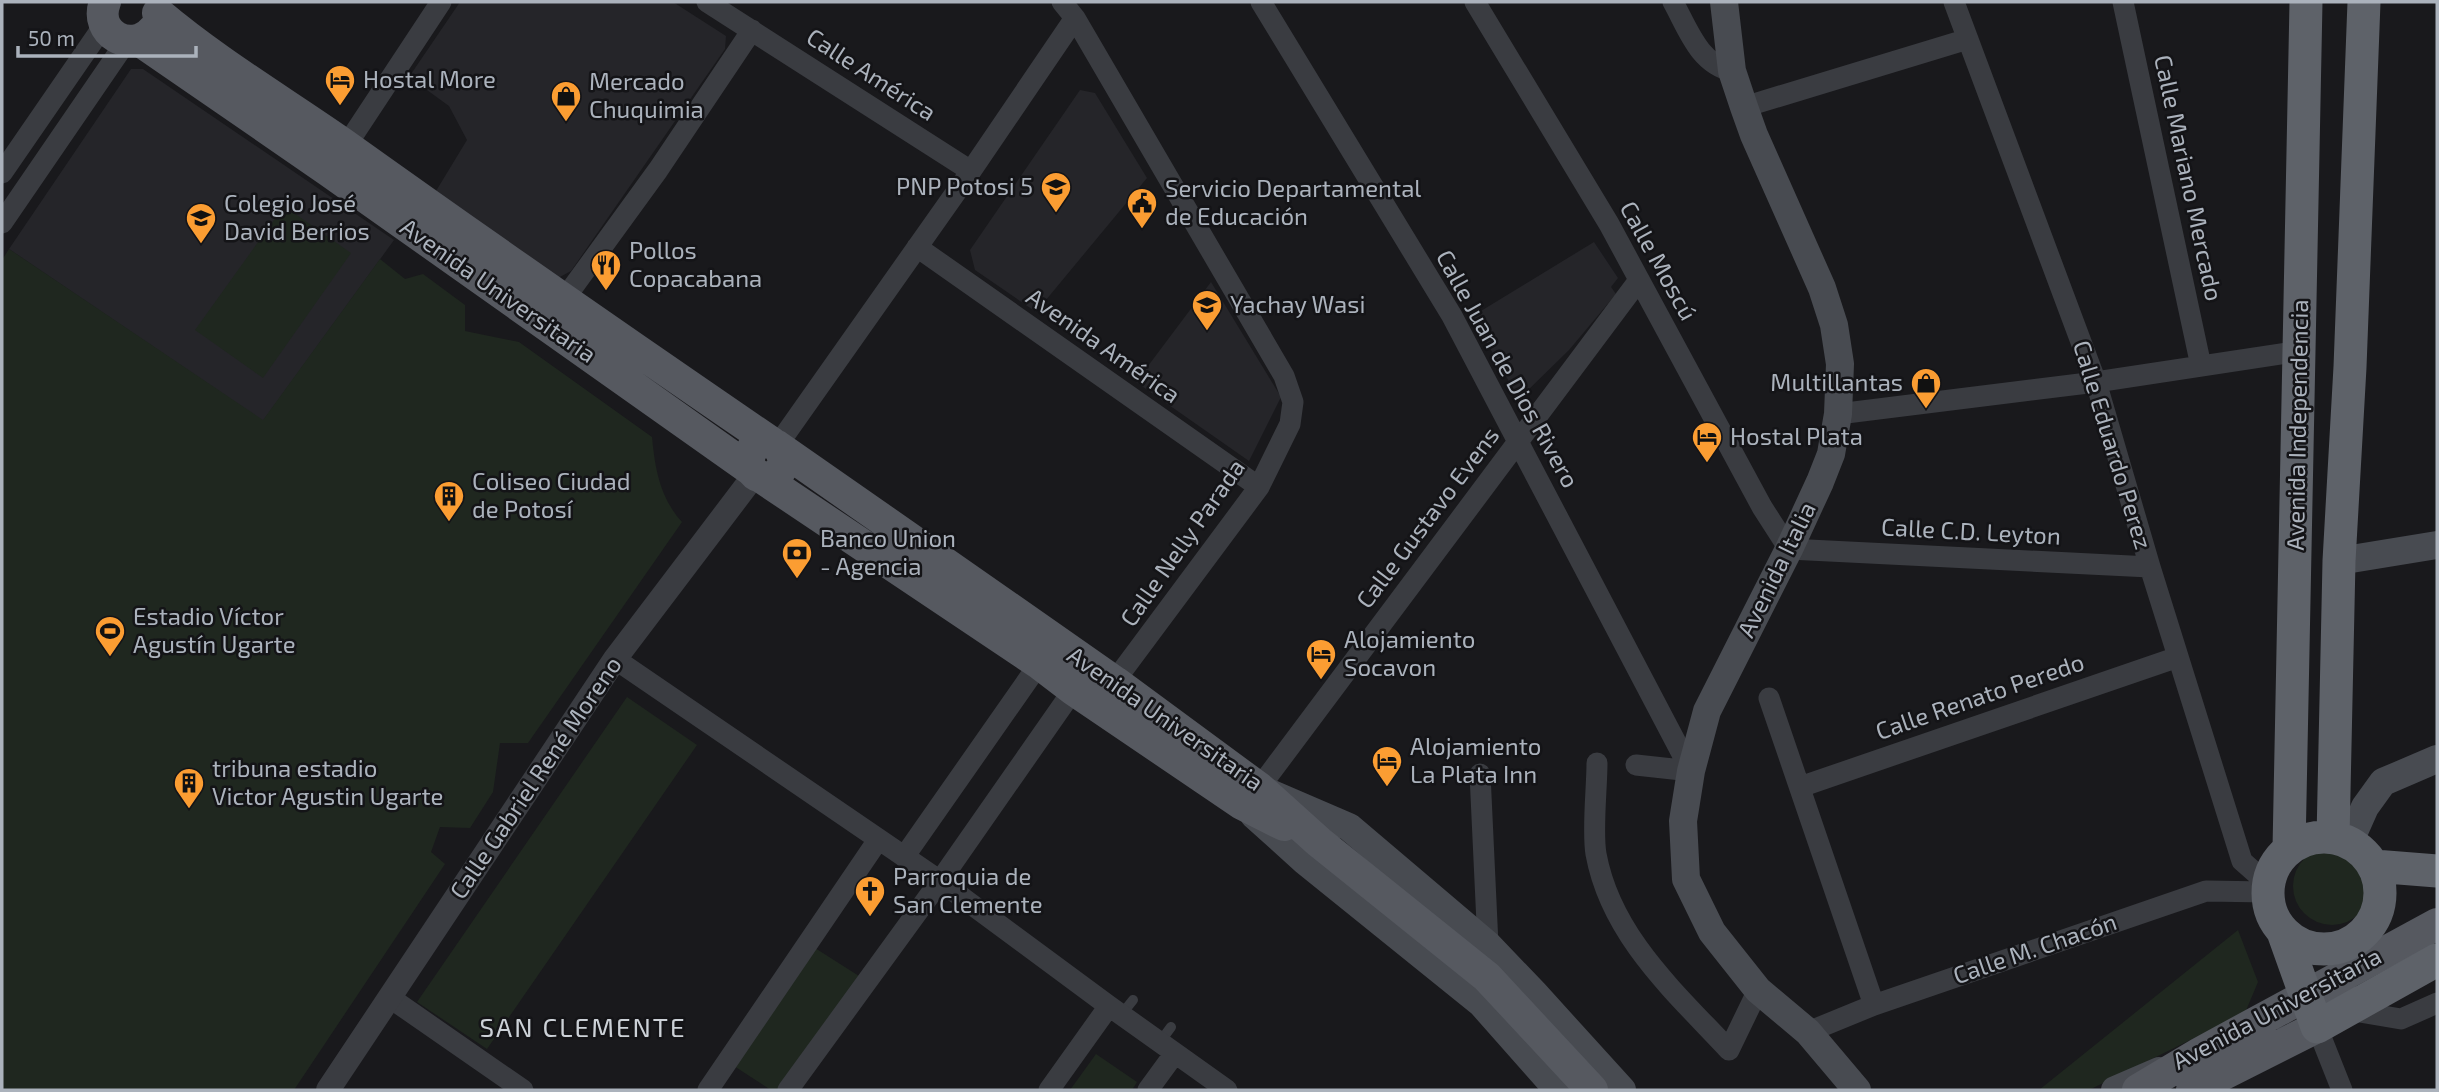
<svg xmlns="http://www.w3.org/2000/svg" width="2439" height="1092" font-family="'Exo 2',sans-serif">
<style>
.built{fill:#252529}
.green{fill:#1f271f}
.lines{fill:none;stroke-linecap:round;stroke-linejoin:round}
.service{stroke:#3a3c41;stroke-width:10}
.minor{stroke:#3a3c41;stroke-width:21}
.tertiary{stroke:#3a3c41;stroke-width:24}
.secondary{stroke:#484b51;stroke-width:28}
.primary{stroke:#565960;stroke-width:32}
.trunk{stroke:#5e6269;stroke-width:33}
.labels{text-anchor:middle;stroke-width:5;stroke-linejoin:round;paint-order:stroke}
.street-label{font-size:24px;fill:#abb2bc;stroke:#141417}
.poi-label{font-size:24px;fill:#abb2bc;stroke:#141417;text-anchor:start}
.neighbourhood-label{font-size:26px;letter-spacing:2px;fill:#ccd1d7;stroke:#141417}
</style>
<rect width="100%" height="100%" fill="#19191c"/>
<path class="built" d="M460,2H673L726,36L725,49L571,271L558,278L436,191L467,140L449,106L409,77Z
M131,69H143L394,240L263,421L9,249Z
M1080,90L1095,93L1147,178L1036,312L975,270L970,250Z
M1594,242L1618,278L1611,287L1616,294L1569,350L1519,399L1471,315L1476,314Z
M1211,282L1281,397L1249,461L1136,382Z"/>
<path class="green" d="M284,206L351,253L263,378L195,330Z
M9,249L263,420L380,259L405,279L423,274L465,305V331L519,342L652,437C655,469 660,498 682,522L528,743H500L493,792L470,828L440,827L431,852L445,864L294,1090H2V260Z
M627,697L697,745L487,1049L417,1002Z
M2293 886a39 39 0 1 1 78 0a39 39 0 1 1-78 0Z
M2238,930L2258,982L2245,1013L2089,1090H2039Z
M815,948L859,976L778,1090H771L734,1066Z
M1096,1054L1137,1082L1132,1090H1070Z"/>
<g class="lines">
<path class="service" d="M1121,1015L1133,1000
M1160,1042L1171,1027"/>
<path class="minor" d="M707,2L971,171
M1062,2L1075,18L1284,376L1293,402L1290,424L1259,487L1108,690
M1261,2L1452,316L1691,771
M1475,2L1609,224L1762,507L1789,549L2150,567
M1673,2C1688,29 1699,64 1732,71
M1954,2L2096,382L2150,567L2242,861L2268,884
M2123,2L2201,366
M1744,107L1968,39
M340,155L441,2
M2,173L104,25
M2,223L126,42
M917,247L1259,487
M557,309L658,170L752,30
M1838,414L2096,382L2300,351
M777,446L971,171L1075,18
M615,659L940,881L1109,1006L1227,1090
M1769,698L1874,1005
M1597,763C1597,788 1592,831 1596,854C1611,936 1675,992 1729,1050L1758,990
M1636,765L1691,771
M1480,774L1488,945
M1800,787L2178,657
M1259,788L1639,280
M904,857L1046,654
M389,997L523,1090
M2348,1010L2401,1019L2437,1003
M2317,1027L2342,1090
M1808,1032L1874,1005L2206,891L2267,892
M708,1090L878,840
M788,1090L940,881L1081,679
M1049,1090L1109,1006
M1148,1090L1175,1053"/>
<path class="tertiary" d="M328,1090L615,659L756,473"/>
<path class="secondary" d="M1724,2L1732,71L1744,107L1754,135L1822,288L1834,325L1840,364L1838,414L1831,454L1820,482L1789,549L1707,711L1691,771L1683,821L1686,879L1712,932L1758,990L1808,1032L1857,1090
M2339,561L2437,545
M1270,793L1349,827L1488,945L1534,993L1622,1090
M1254,815L1305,861L1481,1003L1558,1090
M2349,843L2365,807L2383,782L2437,759
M2115,1090L2159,1071"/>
<path class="primary" d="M105,2C93,33 131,55 153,30
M158,13C217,63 285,103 349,148C489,248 630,346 772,443
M139,40L329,171L754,472
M781,450L784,461C782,469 778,476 769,477C738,482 745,428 777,446L1115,682L1259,788L1319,842L1487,977L1592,1090
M758,475L1040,664L1074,690L1242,804L1284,825
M2138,1090L2200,1053L2437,924
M2192,1090L2317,1027L2367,930"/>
<path class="trunk" d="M2268 893a56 56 0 1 1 112 0a56 56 0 1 1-112 0Z
M2333,838L2339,561L2350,367L2364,2
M2289,849L2306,2
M2374,866L2437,871
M2283,932L2317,1027L2437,960"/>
</g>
<defs>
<g id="hotel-pin" transform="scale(1.575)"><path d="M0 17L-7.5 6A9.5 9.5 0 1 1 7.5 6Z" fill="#fb9d32" stroke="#141417"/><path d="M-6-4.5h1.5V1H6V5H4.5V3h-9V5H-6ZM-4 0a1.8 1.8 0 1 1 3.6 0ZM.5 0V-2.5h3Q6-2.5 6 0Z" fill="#111"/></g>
<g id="shop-pin" transform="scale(1.575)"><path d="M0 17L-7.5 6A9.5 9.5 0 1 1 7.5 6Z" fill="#fb9d32" stroke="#141417"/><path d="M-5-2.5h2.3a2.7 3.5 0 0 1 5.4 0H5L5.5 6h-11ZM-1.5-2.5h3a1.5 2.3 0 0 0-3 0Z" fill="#111"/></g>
<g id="school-pin" transform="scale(1.575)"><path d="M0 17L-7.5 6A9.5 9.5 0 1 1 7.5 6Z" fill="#fb9d32" stroke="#141417"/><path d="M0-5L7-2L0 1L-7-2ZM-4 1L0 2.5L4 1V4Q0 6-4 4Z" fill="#111"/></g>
<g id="civic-pin" transform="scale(1.575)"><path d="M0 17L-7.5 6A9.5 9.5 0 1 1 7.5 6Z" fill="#fb9d32" stroke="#141417"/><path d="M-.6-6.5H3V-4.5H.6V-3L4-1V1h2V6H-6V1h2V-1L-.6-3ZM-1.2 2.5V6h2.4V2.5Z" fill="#111"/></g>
<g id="restaurant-pin" transform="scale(1.575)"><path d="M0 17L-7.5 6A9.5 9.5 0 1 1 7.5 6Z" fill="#fb9d32" stroke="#141417"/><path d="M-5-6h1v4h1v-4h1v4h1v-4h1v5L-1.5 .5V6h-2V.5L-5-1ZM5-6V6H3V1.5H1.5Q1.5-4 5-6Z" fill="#111"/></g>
<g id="building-pin" transform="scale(1.575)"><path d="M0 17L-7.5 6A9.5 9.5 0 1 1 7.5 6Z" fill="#fb9d32" stroke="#141417"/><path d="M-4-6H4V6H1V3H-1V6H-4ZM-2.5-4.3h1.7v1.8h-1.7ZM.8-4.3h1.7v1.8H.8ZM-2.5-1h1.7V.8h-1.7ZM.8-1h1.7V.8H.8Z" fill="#111"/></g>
<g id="bank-pin" transform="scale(1.575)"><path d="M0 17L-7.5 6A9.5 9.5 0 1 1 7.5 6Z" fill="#fb9d32" stroke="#141417"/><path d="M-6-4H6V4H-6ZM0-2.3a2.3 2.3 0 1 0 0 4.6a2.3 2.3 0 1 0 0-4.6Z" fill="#111"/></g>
<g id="stadium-pin" transform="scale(1.575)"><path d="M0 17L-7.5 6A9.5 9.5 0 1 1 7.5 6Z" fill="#fb9d32" stroke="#141417"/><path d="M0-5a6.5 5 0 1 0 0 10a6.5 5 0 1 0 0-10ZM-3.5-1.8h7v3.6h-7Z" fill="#111"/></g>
<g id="church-pin" transform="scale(1.575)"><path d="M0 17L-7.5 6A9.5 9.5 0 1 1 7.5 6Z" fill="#fb9d32" stroke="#141417"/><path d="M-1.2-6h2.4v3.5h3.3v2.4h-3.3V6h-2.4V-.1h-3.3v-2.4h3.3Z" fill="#111"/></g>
</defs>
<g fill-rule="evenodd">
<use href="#hotel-pin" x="340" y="80"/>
<use href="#shop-pin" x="566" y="96"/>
<use href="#school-pin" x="1056" y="187"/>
<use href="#civic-pin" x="1142" y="203"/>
<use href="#school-pin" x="201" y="218"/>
<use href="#restaurant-pin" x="606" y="265"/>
<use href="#school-pin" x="1207" y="305"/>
<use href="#shop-pin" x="1926" y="383"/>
<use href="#hotel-pin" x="1707" y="437"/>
<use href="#building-pin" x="449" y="496"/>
<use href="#bank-pin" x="797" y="553"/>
<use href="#stadium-pin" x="110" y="631"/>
<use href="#hotel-pin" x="1321" y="654"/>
<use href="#hotel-pin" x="1387" y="761"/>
<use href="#building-pin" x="189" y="783"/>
<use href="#church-pin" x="870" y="891"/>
</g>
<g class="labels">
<g class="street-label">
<text transform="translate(871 75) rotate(33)" y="8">Calle América</text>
<text transform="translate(2188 178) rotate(78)" y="8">Calle Mariano Mercado</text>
<text transform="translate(1658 261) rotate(61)" y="8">Calle Moscú</text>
<text transform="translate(498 291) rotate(35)" y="8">Avenida Universitaria</text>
<text transform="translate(1103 346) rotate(35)" y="8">Avenida América</text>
<text transform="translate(1507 369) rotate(61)" y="8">Calle Juan de Dios Rivero</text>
<text transform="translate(2298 425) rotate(-89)" y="8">Avenida Independencia</text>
<text transform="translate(2112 445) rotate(73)" y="8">Calle Eduardo Perez</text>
<text transform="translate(1428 518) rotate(-53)" y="8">Calle Gustavo Evens</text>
<text transform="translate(1971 532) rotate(3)" y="8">Calle C.D. Leyton</text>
<text transform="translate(1183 543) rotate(-55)" y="8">Calle Nelly Parada</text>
<text transform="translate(1777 570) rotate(-64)" y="8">Avenida Italia</text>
<text transform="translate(1980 697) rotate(-19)" y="8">Calle Renato Peredo</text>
<text transform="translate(1165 719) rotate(35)" y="8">Avenida Universitaria</text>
<text transform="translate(536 778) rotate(-56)" y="8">Calle Gabriel René Moreno</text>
<text transform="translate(2035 949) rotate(-19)" y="8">Calle M. Chacón</text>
<text transform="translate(2277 1009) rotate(-28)" y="8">Avenida Universitaria</text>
</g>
<g class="poi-label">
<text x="363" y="88">Hostal More</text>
<text x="589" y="90">Mercado<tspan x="589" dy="28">Chuquimia</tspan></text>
<text x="1033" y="195" text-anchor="end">PNP Potosi 5</text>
<text x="1165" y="197">Servicio Departamental<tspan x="1165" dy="28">de Educación</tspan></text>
<text x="224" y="212">Colegio José<tspan x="224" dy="28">David Berrios</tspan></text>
<text x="629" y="259">Pollos<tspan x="629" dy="28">Copacabana</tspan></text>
<text x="1230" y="313">Yachay Wasi</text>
<text x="1903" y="391" text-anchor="end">Multillantas</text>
<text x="1730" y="445">Hostal Plata</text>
<text x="472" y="490">Coliseo Ciudad<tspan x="472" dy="28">de Potosí</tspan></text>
<text x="820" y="547">Banco Union<tspan x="820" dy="28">- Agencia</tspan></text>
<text x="133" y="625">Estadio Víctor<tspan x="133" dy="28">Agustín Ugarte</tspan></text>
<text x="1344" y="648">Alojamiento<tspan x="1344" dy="28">Socavon</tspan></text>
<text x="1410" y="755">Alojamiento<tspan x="1410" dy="28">La Plata Inn</tspan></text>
<text x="212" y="777">tribuna estadio<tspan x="212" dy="28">Victor Agustin Ugarte</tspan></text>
<text x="893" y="885">Parroquia de<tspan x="893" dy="28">San Clemente</tspan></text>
</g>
<g class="neighbourhood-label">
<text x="583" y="1037">SAN CLEMENTE</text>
</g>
</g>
<rect width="2439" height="1092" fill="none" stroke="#abb2bc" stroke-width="7"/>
<path d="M18 46v10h178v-10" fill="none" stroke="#abb2bc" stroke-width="3.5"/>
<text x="28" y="46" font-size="21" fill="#abb2bc" stroke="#141417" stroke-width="5" paint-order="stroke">50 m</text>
</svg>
